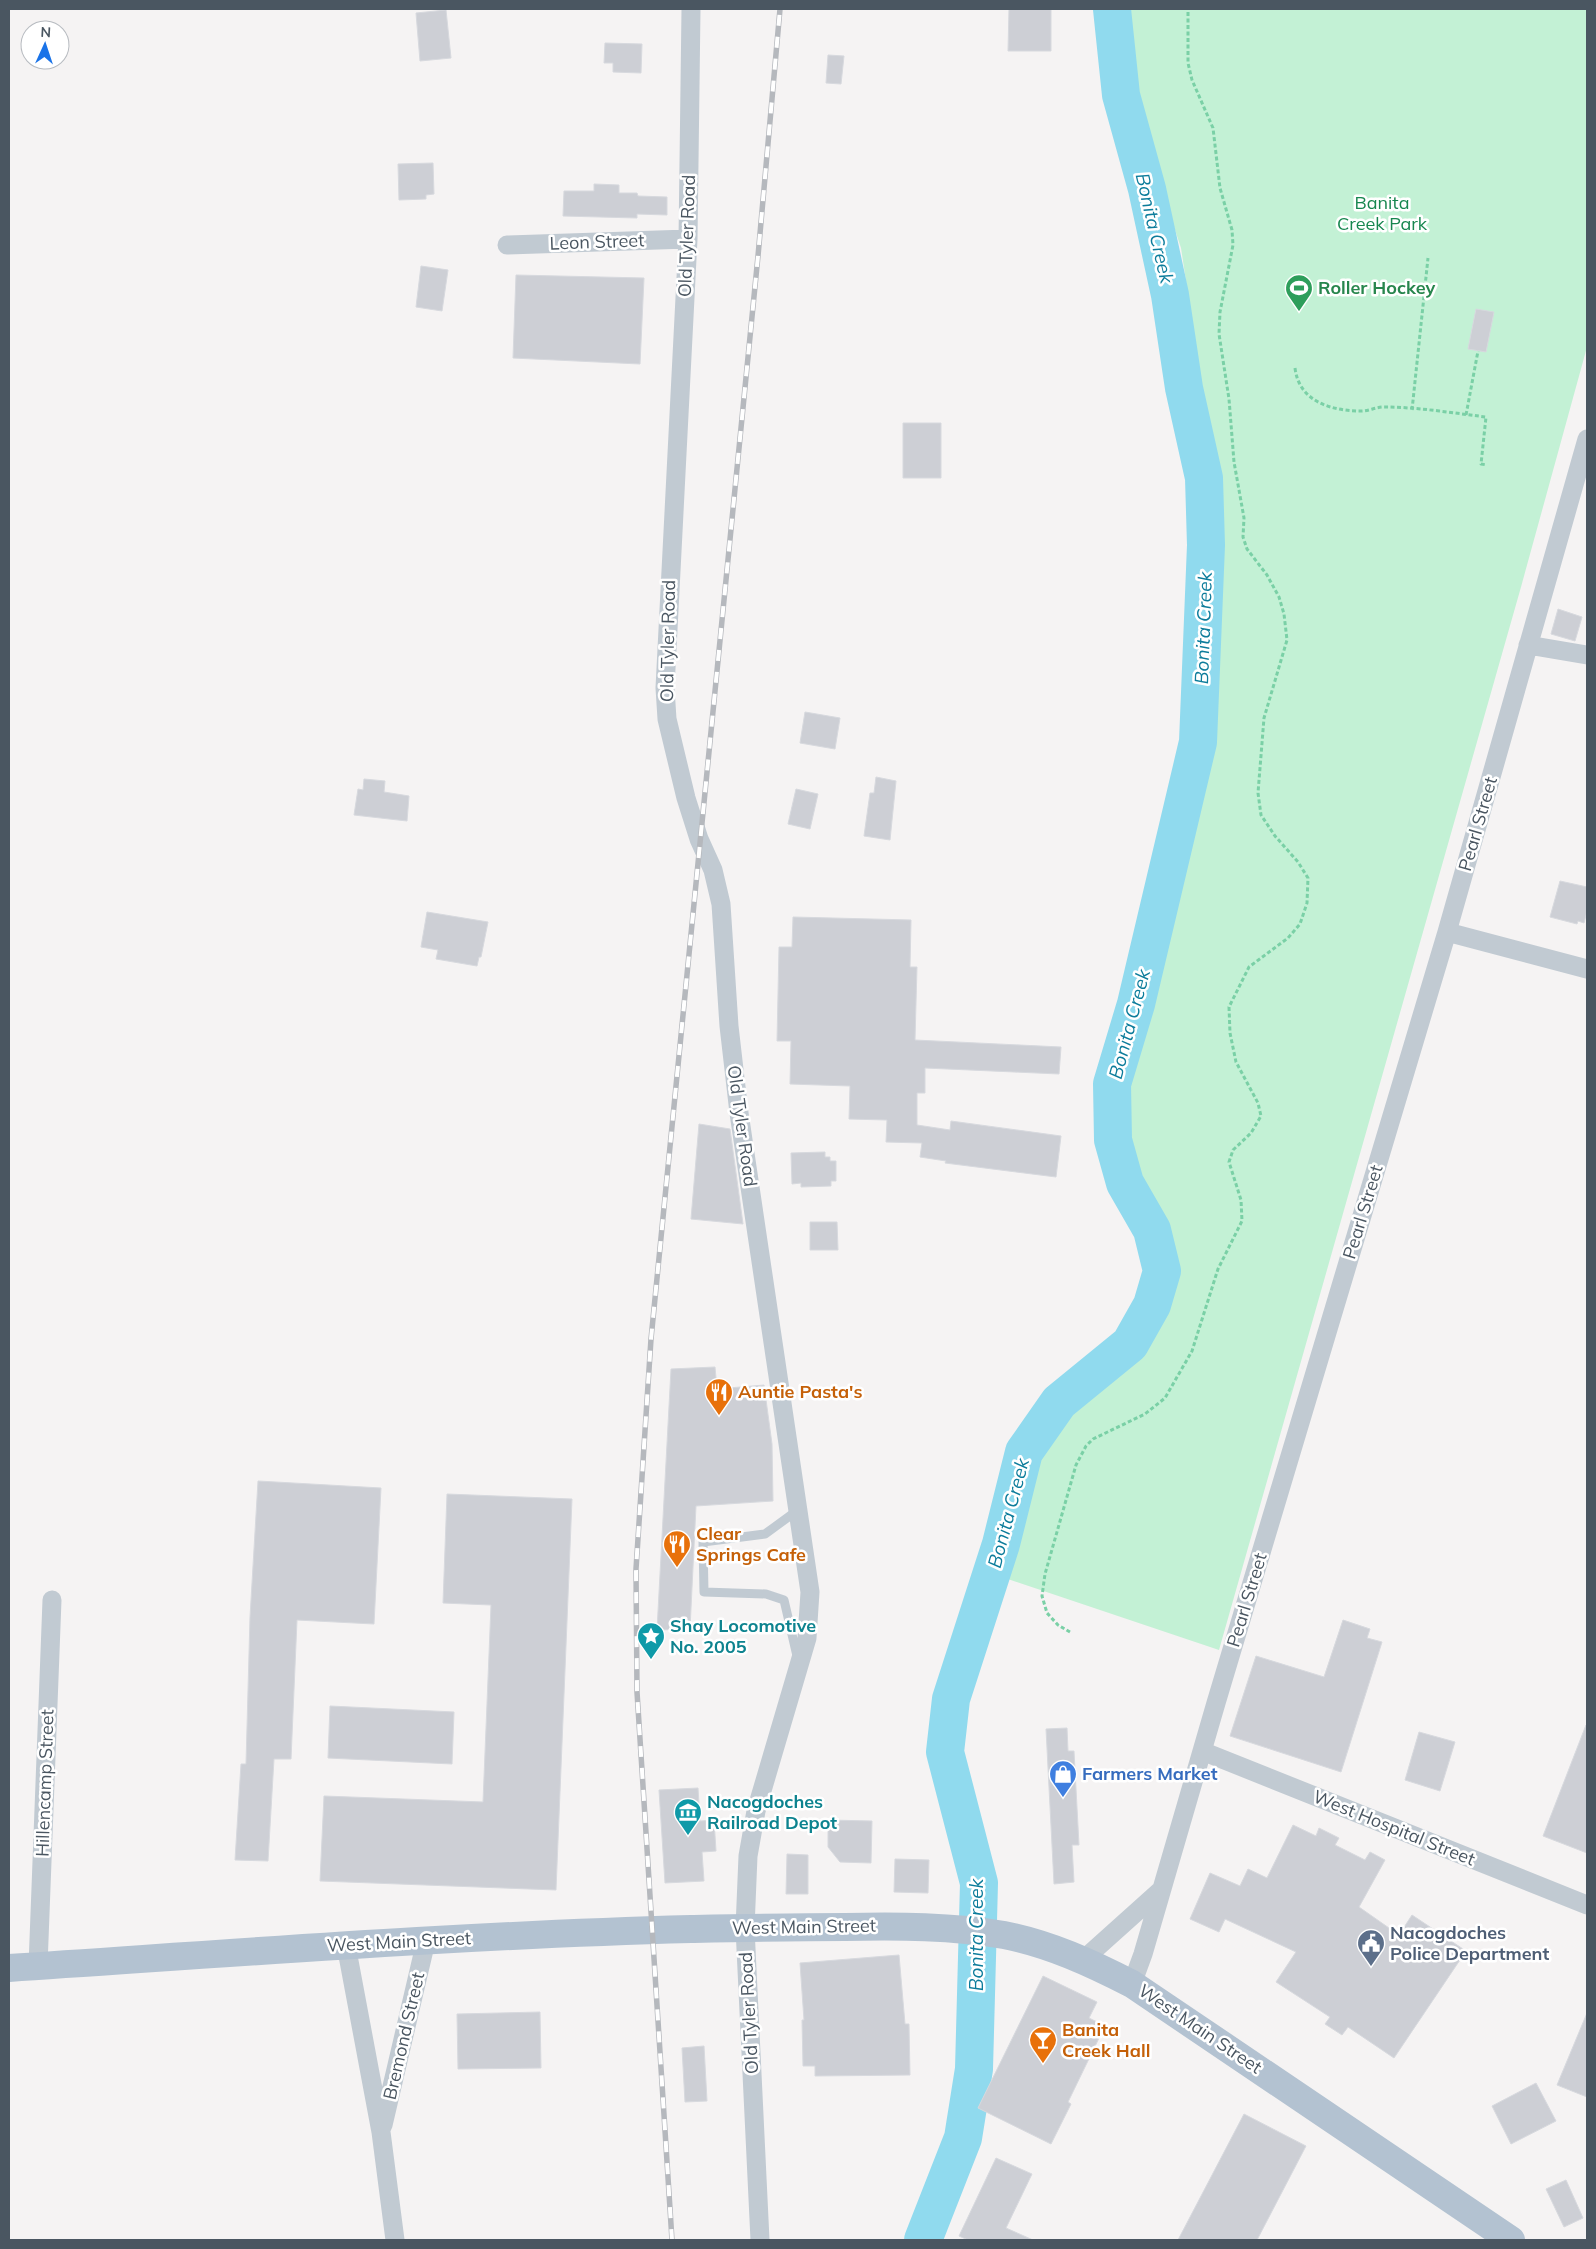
<svg xmlns="http://www.w3.org/2000/svg" width="1596" height="2249" font-family="Mulish,sans-serif">
<style>
.green{fill:#c3f1d5}
.lines{fill:none;stroke-linecap:round;stroke-linejoin:round}
.river{stroke:#90daee;stroke-width:38}
.building{fill:#cdcfd5;stroke:#d7d9de}
.path{stroke:#7ad0a6;stroke-width:3;stroke-dasharray:4 2.5;stroke-linecap:butt}
.service{stroke:#c1cad2;stroke-width:9}
.minor{stroke:#c1cad2;stroke-width:19}
.primary{stroke:#b3c2d1;stroke-width:28}
.rail-casing{stroke:#b5b8bd;stroke-width:5.5}
.rail{stroke:#fff;stroke-width:4;stroke-dasharray:11;stroke-linecap:butt}
.labels{text-anchor:middle;stroke-width:5;stroke-linejoin:round;paint-order:stroke}
.park-label{font-size:18px;fill:#17864f;stroke:#fff}
.street-label{font-size:18px;fill:#4a5661;stroke:#fff}
.leisure-label{font-size:18px;font-weight:bold;fill:#27864d;stroke:#fff;text-anchor:start}
.food-label{font-size:18px;font-weight:bold;fill:#c56008;stroke:#fff;text-anchor:start}
.culture-label{font-size:18px;font-weight:bold;fill:#0d838f;stroke:#fff;text-anchor:start}
.shop-label{font-size:18px;font-weight:bold;fill:#366cbe;stroke:#fff;text-anchor:start}
.service-label{font-size:18px;font-weight:bold;fill:#4e5e75;stroke:#fff;text-anchor:start}
.water-label{font-size:19px;font-style:italic;fill:#0c7c9b;stroke:#fff}
</style>
<rect width="100%" height="100%" fill="#f5f3f3"/>
<path class="green" d="M1126,9H1587V347L1521,587L1219,1650L999,1576L1027,1452L1062,1404L1132,1348L1157,1308L1168,1271L1159,1227L1131,1177L1121,1140L1122,1086L1208,743L1212,578L1210,472L1192,389L1191,314L1181,248L1131,97L1125,34Z"/>
<g class="lines">
<path class="river" d="M923,2240L963,2138L974,2069L979,1883L945,1752L951,1699L1001,1544L1024,1452L1059,1402L1130,1344L1152,1305L1162,1271L1152,1230L1125,1183L1113,1140L1112,1084L1136,1004L1198,742L1206,545L1204,478L1184,388L1170,295L1147,189L1121,95L1112,9"/>
</g>
<path class="building" d="M1009,9H1051V51H1008Z
M446,10L451,58L420,61L416,13Z
M605,43L642,44L641,73L613,72V63H604Z
M828,55L844,56L841,84L826,83Z
M433,163L434,194L426,195V199L399,200L398,164Z
M594,184L619,185V193H637L638,196L667,197V215L637,214V218L563,216L564,191H594Z
M421,266L448,270L442,311L416,307Z
M516,275L644,278L640,364L513,358Z
M1476,309L1494,312L1486,352L1468,349Z
M903,423H941V478H903Z
M1558,609L1582,617L1575,641L1551,634Z
M805,712L840,718L835,749L800,743Z
M876,777L896,781L890,840L864,836L870,793H874Z
M364,779L385,781L384,792L409,796L407,821L354,815L358,789L363,790Z
M796,789L818,794L810,829L788,824Z
M1560,881L1587,887V911L1584,923L1578,921L1577,924L1550,917Z
M427,912L488,922L481,957H479L477,966L436,959L438,950L421,947Z
M793,917L911,920L910,967H917L915,1040L1061,1047L1059,1074L925,1068V1093H917V1125L950,1130L951,1121L1061,1136L1056,1177L945,1163L946,1161L920,1157L922,1143L886,1142L887,1120L849,1119L850,1086L790,1084L791,1041H777L779,947H792Z
M699,1124L730,1129L743,1224L691,1219Z
M825,1152V1157H830V1161H836V1181H831V1186L801,1187V1183L792,1184L791,1153Z
M810,1222H837L838,1250H810Z
M715,1367L717,1389L764,1385L772,1444L773,1501L696,1506L690,1629L657,1630L671,1369Z
M258,1481L381,1488L374,1624L297,1620L291,1759H274L268,1861L235,1860L241,1764H246L250,1617Z
M447,1494L572,1499L556,1890L320,1881L324,1796L483,1802L491,1605L443,1603Z
M1343,1620L1370,1629L1367,1638L1382,1642L1341,1772L1230,1736L1256,1656L1324,1677Z
M330,1706L454,1712L452,1764L328,1758Z
M1586,1725L1587,1726V1853L1543,1836Z
M1067,1728L1068,1751H1074L1079,1845H1072L1074,1882L1054,1884L1046,1729Z
M1419,1732L1455,1742L1440,1791L1405,1780Z
M698,1788L700,1821L714,1820L716,1851L702,1852L704,1881L665,1883L659,1790Z
M828,1820L872,1821L871,1863L840,1862L828,1847Z
M1293,1825L1316,1836L1319,1828L1339,1838L1335,1845L1365,1860L1370,1852L1385,1860L1359,1907L1399,1935L1412,1915L1466,1951L1394,2058L1348,2027L1342,2035L1325,2024L1330,2017L1276,1982L1296,1952L1225,1919L1219,1932L1190,1919L1210,1873L1240,1886L1248,1869L1267,1878Z
M787,1854L808,1855V1894H786Z
M895,1859L929,1860L928,1893L894,1892Z
M899,1955L905,2024H909L910,2075L815,2076V2066H803L802,2020H804L800,1963Z
M1043,1976L1097,2002L1089,2018L1099,2023L1093,2033L1100,2036L1068,2102L1071,2104L1051,2144L978,2108Z
M540,2012L541,2068L458,2069L457,2014Z
M1587,2013V2097L1557,2085Z
M704,2046L707,2101L685,2102L682,2048Z
M1536,2083L1556,2121L1511,2144L1492,2106Z
M1244,2114L1306,2146L1257,2240H1178Z
M996,2158L1032,2174L1006,2228L1033,2240H968L959,2236Z
M1566,2180L1583,2218L1564,2227L1546,2189Z"/>
<g class="lines">
<path class="path" d="M1295,368C1299,402 1332,411 1361,411C1369,411 1376,407 1384,407C1417,407 1453,413 1486,417L1481,464L1487,465
M1412,410L1428,258
M1466,415L1478,351
M1070,1632L1058,1625L1047,1613L1042,1596L1045,1574L1076,1465L1086,1446L1093,1439L1145,1414L1165,1398L1192,1351L1218,1269L1242,1221L1241,1200L1229,1162L1233,1150L1251,1133L1261,1116L1258,1103L1236,1062L1230,1033L1229,1007L1249,967L1288,938L1300,924L1307,903L1308,878L1298,862L1275,836L1261,815L1258,793L1264,718L1287,640L1284,614L1279,597L1267,575L1247,549L1243,537L1244,518L1234,462L1229,399L1219,334L1220,312L1233,245L1232,230L1220,188L1213,128L1192,80L1188,63V9"/>
<path class="service" d="M797,1656L784,1600L766,1594L704,1592L703,1542L765,1534L798,1510"/>
<path class="minor" d="M691,9L688,239L665,688L667,719L686,798L699,839L713,870L721,904L729,1026L739,1113L810,1592L807,1638L756,1811L748,1856L745,1928L760,2240
M507,245L688,239
M1528,645L1587,655
M1447,932L1587,969
M1202,1751L1587,1905
M346,1945L381,2132L395,2240
M1083,1960L1161,1890
M38,1966L52,1600
M1132,1984L1143,1954L1216,1703L1447,932L1587,439
M383,2125L426,1941"/>
<path class="primary" d="M9,1968C236,1953 464,1935 691,1929C743,1928 794,1927 845,1927C898,1926 952,1926 1004,1935C1050,1944 1091,1963 1132,1984L1511,2240"/>
<g class="rail-casing">
<path id="rail" d="M672,2240L637,1692L636,1569L651,1339L758,256L780,9"/>
</g>
<use href="#rail" class="rail"/>
</g>
<defs>
<g id="stadium-pin" transform="scale(1.4375)"><path d="M0 17L-7.5 6A9.5 9.5 0 1 1 7.5 6Z" fill="#2e9e5b" stroke="#fff"/><path d="M0-5a6.5 5 0 1 0 0 10a6.5 5 0 1 0 0-10ZM-3.5-1.8h7v3.6h-7Z" fill="#fff"/></g>
<g id="restaurant-pin" transform="scale(1.4375)"><path d="M0 17L-7.5 6A9.5 9.5 0 1 1 7.5 6Z" fill="#e8710a" stroke="#fff"/><path d="M-5-6h1v4h1v-4h1v4h1v-4h1v5L-1.5 .5V6h-2V.5L-5-1ZM5-6V6H3V1.5H1.5Q1.5-4 5-6Z" fill="#fff"/></g>
<g id="sight-pin" transform="scale(1.4375)"><path d="M0 17L-7.5 6A9.5 9.5 0 1 1 7.5 6Z" fill="#0f9aa8" stroke="#fff"/><path d="M0-6L1.8-2.2L6-1.7L2.9 1.2L3.7 5.4L0 3.3L-3.7 5.4L-2.9 1.2L-6-1.7L-1.8-2.2Z" fill="#fff"/></g>
<g id="shop-pin" transform="scale(1.4375)"><path d="M0 17L-7.5 6A9.5 9.5 0 1 1 7.5 6Z" fill="#3f7fe0" stroke="#fff"/><path d="M-5-2.5h2.3a2.7 3.5 0 0 1 5.4 0H5L5.5 6h-11ZM-1.5-2.5h3a1.5 2.3 0 0 0-3 0Z" fill="#fff"/></g>
<g id="museum-pin" transform="scale(1.4375)"><path d="M0 17L-7.5 6A9.5 9.5 0 1 1 7.5 6Z" fill="#0f9aa8" stroke="#fff"/><path d="M0-6L6-3V-2H-6V-3ZM-5-1h2V3h-2ZM-1-1h2V3h-2ZM3-1h2V3H3ZM-6 4H6V6H-6Z" fill="#fff"/></g>
<g id="civic-pin" transform="scale(1.4375)"><path d="M0 17L-7.5 6A9.5 9.5 0 1 1 7.5 6Z" fill="#5c6f8a" stroke="#fff"/><path d="M-.6-6.5H3V-4.5H.6V-3L4-1V1h2V6H-6V1h2V-1L-.6-3ZM-1.2 2.5V6h2.4V2.5Z" fill="#fff"/></g>
<g id="bar-pin" transform="scale(1.4375)"><path d="M0 17L-7.5 6A9.5 9.5 0 1 1 7.5 6Z" fill="#e8710a" stroke="#fff"/><path d="M-6-5H6L.8 .8V4.5H3.5V6h-7V4.5H-.8V.8Z" fill="#fff"/></g>
</defs>
<g fill-rule="evenodd">
<use href="#stadium-pin" x="1299" y="288"/>
<use href="#restaurant-pin" x="719" y="1392"/>
<use href="#restaurant-pin" x="677" y="1544"/>
<use href="#sight-pin" x="651" y="1636"/>
<use href="#shop-pin" x="1063" y="1774"/>
<use href="#museum-pin" x="688" y="1812"/>
<use href="#civic-pin" x="1371" y="1943"/>
<use href="#bar-pin" x="1043" y="2040"/>
</g>
<g class="labels">
<g class="park-label">
<text x="1382" y="209">Banita<tspan x="1382" dy="21">Creek Park</tspan></text>
</g>
<g class="street-label">
<text transform="translate(687 236) rotate(-88)" y="6">Old Tyler Road</text>
<text transform="translate(597 242) rotate(-2)" y="6">Leon Street</text>
<text transform="translate(668 641) rotate(-89)" y="6">Old Tyler Road</text>
<text transform="translate(1478 824) rotate(-74)" y="6">Pearl Street</text>
<text transform="translate(742 1126) rotate(82)" y="6">Old Tyler Road</text>
<text transform="translate(1363 1212) rotate(-73)" y="6">Pearl Street</text>
<text transform="translate(1247 1600) rotate(-73)" y="6">Pearl Street</text>
<text transform="translate(45 1783) rotate(-88)" y="6">Hillencamp Street</text>
<text transform="translate(1394 1828) rotate(22)" y="6">West Hospital Street</text>
<text transform="translate(804 1927) rotate(-1)" y="6">West Main Street</text>
<text transform="translate(399 1942) rotate(-3)" y="6">West Main Street</text>
<text transform="translate(749 2013) rotate(-93)" y="6">Old Tyler Road</text>
<text transform="translate(1200 2029) rotate(34)" y="6">West Main Street</text>
<text transform="translate(404 2036) rotate(-77)" y="6">Bremond Street</text>
</g>
<g class="leisure-label">
<text x="1318" y="294">Roller Hockey</text>
</g>
<g class="food-label">
<text x="738" y="1398">Auntie Pasta's</text>
<text x="696" y="1540">Clear<tspan x="696" dy="21">Springs Cafe</tspan></text>
<text x="1062" y="2036">Banita<tspan x="1062" dy="21">Creek Hall</tspan></text>
</g>
<g class="culture-label">
<text x="670" y="1632">Shay Locomotive<tspan x="670" dy="21">No. 2005</tspan></text>
<text x="707" y="1808">Nacogdoches<tspan x="707" dy="21">Railroad Depot</tspan></text>
</g>
<g class="shop-label">
<text x="1082" y="1780">Farmers Market</text>
</g>
<g class="service-label">
<text x="1390" y="1939">Nacogdoches<tspan x="1390" dy="21">Police Department</tspan></text>
</g>
<g class="water-label">
<text transform="translate(1155 228) rotate(77)" y="7">Bonita Creek</text>
<text transform="translate(1203 628) rotate(-88)" y="7">Bonita Creek</text>
<text transform="translate(1129 1024) rotate(-75)" y="7">Bonita Creek</text>
<text transform="translate(1008 1513) rotate(-75)" y="7">Bonita Creek</text>
<text transform="translate(976 1935) rotate(-90)" y="7">Bonita Creek</text>
</g>
</g>
<rect width="1596" height="2249" fill="none" stroke="#4a5661" stroke-width="20"/>
<g transform="translate(45 45) rotate(3)"><circle r="24" fill="#ffffff" stroke="#b7bbc0"/>
<path d="M0-4L9 19L0 12L-9 19Z" fill="#1a73e8"/>
<text y="-8" font-size="14" font-weight="bold" text-anchor="middle" fill="#4a5661">N</text>
</g>
</svg>
